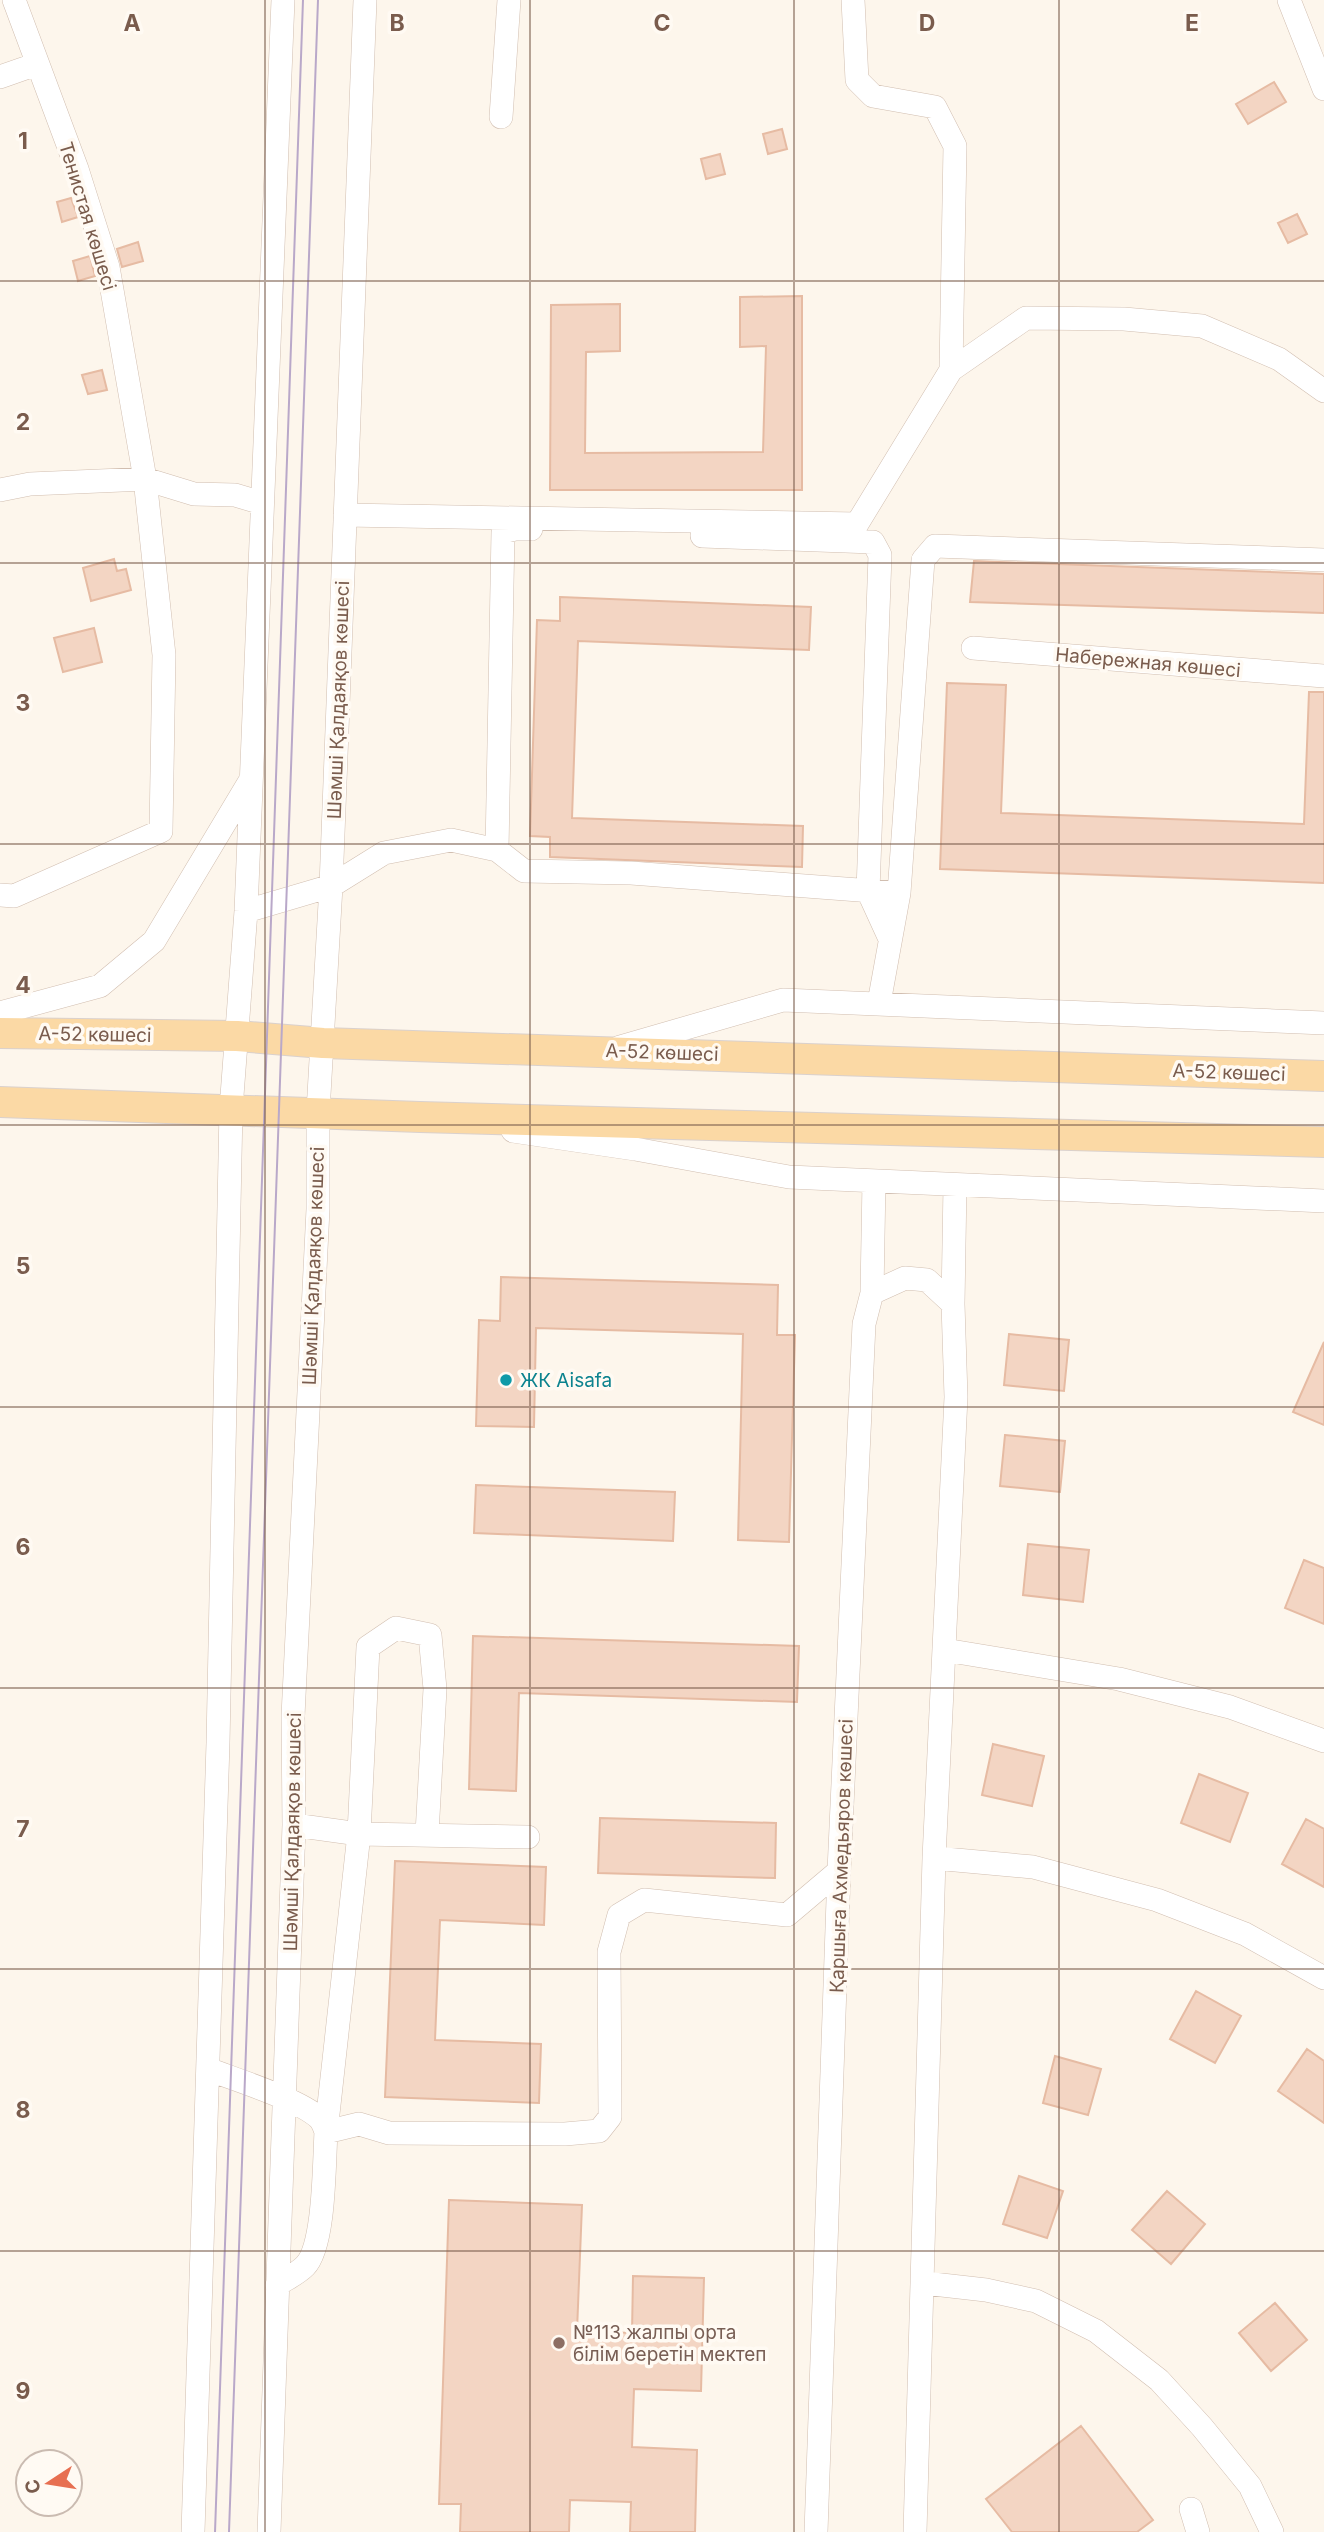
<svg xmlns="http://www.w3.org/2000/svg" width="1324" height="2532" font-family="Inter,sans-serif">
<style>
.building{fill:#f3d5c3;stroke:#e6bba3;stroke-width:2}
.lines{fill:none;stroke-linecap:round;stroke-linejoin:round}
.minor-casing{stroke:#d1beb0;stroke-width:24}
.major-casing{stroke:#dad1cd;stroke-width:32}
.minor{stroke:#fff;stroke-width:23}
.major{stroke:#fbd9a5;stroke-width:30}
.tram{stroke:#b9a8c9;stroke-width:2}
.grid{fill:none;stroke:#7a5c4d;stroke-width:2;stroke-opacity:0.55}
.culture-dot{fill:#0f9aa8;stroke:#fffaf3;stroke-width:2.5}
.education-dot{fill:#8d6e63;stroke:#fffaf3;stroke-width:2.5}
.labels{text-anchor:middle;stroke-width:7;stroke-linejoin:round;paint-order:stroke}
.street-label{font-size:19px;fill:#7a5c4d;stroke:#fffaf3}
.culture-label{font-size:19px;fill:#0d838f;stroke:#fffaf3;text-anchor:start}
.education-label{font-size:19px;fill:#785e54;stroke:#fffaf3;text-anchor:start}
.grid-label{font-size:23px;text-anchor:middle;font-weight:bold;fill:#7a5c4d;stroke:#fffaf3;stroke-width:7;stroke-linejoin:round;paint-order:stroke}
</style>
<rect width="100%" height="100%" fill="#fdf6ec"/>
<path class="building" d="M1274,82L1286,102L1248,124L1236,104Z
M782,129L787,149L768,154L763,134Z
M720,154L725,174L706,179L701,159Z
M71,198L78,217L62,222L57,202Z
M1297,214L1307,234L1288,243L1278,223Z
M138,242L143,261L122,267L117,249Z
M90,256L95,276L78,281L73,261Z
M802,296V490H550L551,305L620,304V351L586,352L585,453L763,452L766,346L740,347V297Z
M102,370L107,390L88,394L82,375Z
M114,559L117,571L126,569L131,590L91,601L83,568Z
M974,561L1324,574V613L970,602Z
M560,597L811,607L809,650L578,641L572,818L803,826L802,867L550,857V837L530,836L537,620L560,621Z
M94,628L102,662L63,672L54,638Z
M947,683L1006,685L1001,813L1304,824L1309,692H1324V883L940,869Z
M501,1277L778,1285L777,1335H795L789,1542L738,1540L743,1334L536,1328L534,1427L476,1426L479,1320L500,1321Z
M1009,1334L1069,1340L1064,1391L1004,1385Z
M1324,1342V1425L1293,1412Z
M1005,1435L1065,1441L1060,1492L1000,1486Z
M476,1485L675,1492L673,1541L474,1533Z
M1028,1544L1089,1550L1083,1602L1023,1595Z
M1304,1560L1324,1568V1624L1285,1608Z
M473,1636L799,1646L797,1702L519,1693L516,1791L469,1789Z
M993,1744L1044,1756L1032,1806L982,1795Z
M1199,1774L1248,1793L1230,1842L1181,1823Z
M600,1818L776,1823L775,1878L598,1873Z
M1306,1819L1324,1829V1887L1282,1864Z
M395,1861L546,1867L544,1925L440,1920L435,2040L541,2044L539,2103L385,2097Z
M1196,1991L1241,2016L1215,2063L1170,2039Z
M1307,2049L1324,2061V2123L1278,2091Z
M1055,2056L1101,2069L1088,2115L1043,2103Z
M1019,2176L1063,2191L1047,2238L1003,2224Z
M1167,2191L1205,2224L1171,2264L1132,2230Z
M449,2200L582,2205L577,2331L632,2333L633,2276L704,2278L701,2391L634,2389L632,2447L697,2450L695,2532H630L631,2502L570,2500L569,2532H460L461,2504H439Z
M1275,2303L1307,2340L1271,2371L1239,2333Z
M1081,2426L1153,2520L1137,2532H1012L986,2499Z"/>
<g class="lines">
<g class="minor-casing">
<path id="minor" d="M853,0L857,80L873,96L935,107L955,146L951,370
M1289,0L1324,89
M0,77L37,64
M501,117L509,0
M0,490L30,484L145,479L194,494L235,495L262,503
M345,515L857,524L951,370L1026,318L1124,319L1202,326L1279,359L1324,391
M702,536L873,542L880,555L868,891L890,939
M973,648L1324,676
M497,850L503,532L515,529H531
M899,893L923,560L935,546L1324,560
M0,895L14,896L161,831L164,655L145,479L108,267L77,169L14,0
M246,911L331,886L384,853L451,840L497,850L524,871L631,873L899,893L879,1003
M0,1013L100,986L154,941L250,781
M620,1047L783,1000L1324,1023
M513,1131L635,1149L789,1177L1324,1201
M872,1293L905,1278L927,1280L953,1304
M945,1650L1119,1679L1230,1707L1324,1741
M294,1825L359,1834L326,2132L359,2124L389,2133L565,2134L599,2131L610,2117L609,1952L619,1915L644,1900L787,1915L839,1871
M427,1834L435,1689L430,1635L396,1628L368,1647L359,1834L528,1837
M934,1858L1033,1867L1157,1900L1245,1934L1324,1978
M208,2069C236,2080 298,2099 319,2118C323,2122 324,2126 326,2132C324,2162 325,2246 305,2266C297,2274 286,2279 277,2285
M924,2283L986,2290L1036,2301L1096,2331L1159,2380L1202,2427L1250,2486L1272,2532
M1191,2509L1198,2532
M193,2532L218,1743L231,1109L246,911L283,0
M269,2532L294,1825L293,1716L318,1209V1112L331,886L365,0
M816,2532L839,1871L864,1324L872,1293L874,1181
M915,2532L934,1858L956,1397L953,1304L955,1185"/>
</g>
<g class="major-casing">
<path id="major" d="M0,1033L237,1036L323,1043L1324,1076
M0,1102L420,1117L1324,1142"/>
</g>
<use href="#minor" class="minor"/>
<use href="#major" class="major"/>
<path class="tram" d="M215,2532L303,0
M229,2532L318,0"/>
</g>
<path class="grid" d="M265,0V2532M530,0V2532M794,0V2532M1059,0V2532M0,281H1324M0,563H1324M0,844H1324M0,1125H1324M0,1407H1324M0,1688H1324M0,1969H1324M0,2251H1324"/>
<circle class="culture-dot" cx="506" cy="1380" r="7"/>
<circle class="education-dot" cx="559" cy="2343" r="7"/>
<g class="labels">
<g class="street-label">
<text transform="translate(88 216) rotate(73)" y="7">Тенистая көшесі</text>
<text transform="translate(1148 662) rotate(5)" y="7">Набережная көшесі</text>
<text transform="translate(338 700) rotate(-88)" y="7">Шәмші Қалдаяқов көшесі</text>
<text transform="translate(95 1034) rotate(1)" y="7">А-52 көшесі</text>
<text transform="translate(662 1052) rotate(2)" y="7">А-52 көшесі</text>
<text transform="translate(1229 1072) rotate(2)" y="7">А-52 көшесі</text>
<text transform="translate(313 1266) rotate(-88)" y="7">Шәмші Қалдаяқов көшесі</text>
<text transform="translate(292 1832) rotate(-89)" y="7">Шәмші Қалдаяқов көшесі</text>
<text transform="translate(841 1856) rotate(-88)" y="7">Қаршыға Ахмедьяров көшесі</text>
</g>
<g class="culture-label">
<text x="520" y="1387">ЖК Aisafa</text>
</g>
<g class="education-label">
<text x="573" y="2339">№113 жалпы орта<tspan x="573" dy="22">білім беретін мектеп</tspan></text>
</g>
</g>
<g class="grid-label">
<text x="132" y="31">A</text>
<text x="397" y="31">B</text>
<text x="662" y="31">C</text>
<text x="927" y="31">D</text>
<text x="1192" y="31">E</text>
<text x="23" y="149">1</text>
<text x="23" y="430">2</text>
<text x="23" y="711">3</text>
<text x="23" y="993">4</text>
<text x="23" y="1274">5</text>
<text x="23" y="1555">6</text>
<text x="23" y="1837">7</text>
<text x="23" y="2118">8</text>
<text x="23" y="2399">9</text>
</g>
<g transform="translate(49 2483) rotate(258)"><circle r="33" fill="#fffaf3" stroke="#cabbb1" stroke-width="2"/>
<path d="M0-5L12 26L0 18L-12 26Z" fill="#e76f51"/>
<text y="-10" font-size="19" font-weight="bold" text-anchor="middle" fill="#7a5c4d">С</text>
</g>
</svg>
